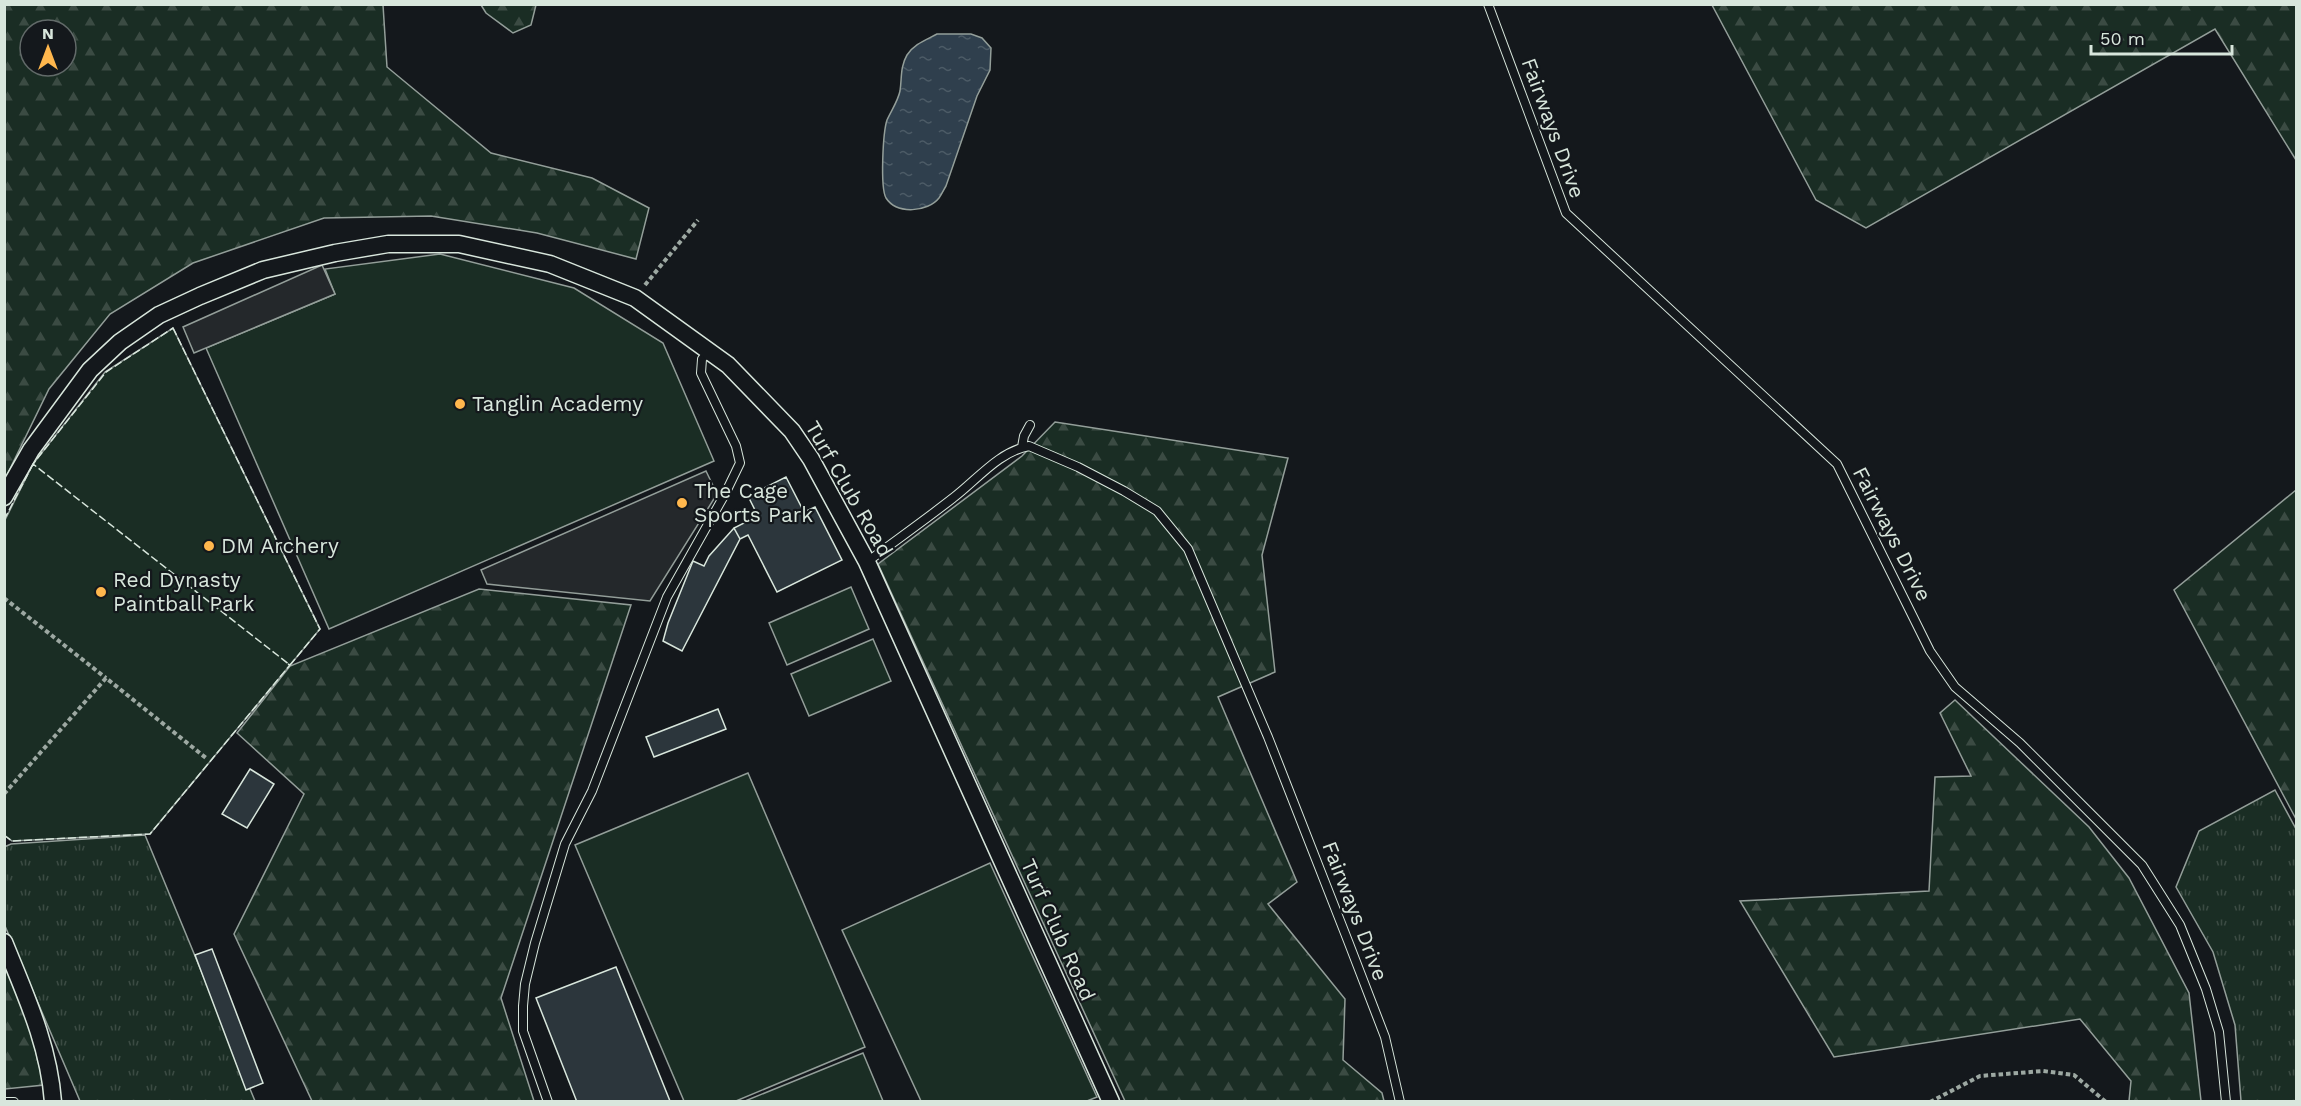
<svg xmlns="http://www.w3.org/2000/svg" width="2301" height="1106" font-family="'Work Sans',sans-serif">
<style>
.grass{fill:url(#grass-tufts);stroke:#939e99;stroke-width:1.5}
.forest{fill:url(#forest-firs);stroke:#939e99;stroke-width:1.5;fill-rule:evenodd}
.pitch{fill:#1a2d24;stroke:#939e99;stroke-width:1.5}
.parking{fill:#24282b;stroke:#939e99;stroke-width:1.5}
.water{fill:url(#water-ripples);stroke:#939e99;stroke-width:1.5}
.building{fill:#2c363c;stroke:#d8e6dc;stroke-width:1.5}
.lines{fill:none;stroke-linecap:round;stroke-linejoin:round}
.service-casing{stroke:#d8e6dc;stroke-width:10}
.minor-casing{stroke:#d8e6dc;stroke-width:19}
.path{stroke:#9da8a2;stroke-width:4;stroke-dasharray:4.5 3;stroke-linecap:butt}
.service{stroke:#14181c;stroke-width:8}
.minor{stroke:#14181c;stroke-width:16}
.fence{stroke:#d8e6dc;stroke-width:1.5;stroke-dasharray:8 3;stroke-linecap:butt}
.poi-dot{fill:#ffb74d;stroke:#14181c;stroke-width:2}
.labels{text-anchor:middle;stroke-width:4.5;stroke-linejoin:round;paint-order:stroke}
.street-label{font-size:21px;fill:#d8e6dc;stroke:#14181c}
.poi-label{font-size:21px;fill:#d8e6dc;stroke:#14181c;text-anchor:start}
</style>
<defs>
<pattern id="grass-tufts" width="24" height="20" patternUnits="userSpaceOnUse" patternTransform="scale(1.5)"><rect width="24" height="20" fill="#1a2d24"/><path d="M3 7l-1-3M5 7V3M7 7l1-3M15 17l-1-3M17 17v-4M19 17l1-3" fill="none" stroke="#3b4b43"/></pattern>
<pattern id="forest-firs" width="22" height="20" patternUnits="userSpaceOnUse" patternTransform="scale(1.5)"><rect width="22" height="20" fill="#1a2d24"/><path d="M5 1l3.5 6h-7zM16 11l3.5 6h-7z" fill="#3b4b43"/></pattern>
<pattern id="water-ripples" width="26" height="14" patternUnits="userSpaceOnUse" patternTransform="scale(1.5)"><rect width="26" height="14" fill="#2f3f4d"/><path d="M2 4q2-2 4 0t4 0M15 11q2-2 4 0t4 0" fill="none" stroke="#4c5b66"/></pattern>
</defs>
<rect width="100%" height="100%" fill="#14181c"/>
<path class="grass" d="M2275,790L2296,829V1101H2241L2235,1025L2213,952L2176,887L2199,831Z
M145,835L255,1101H80L5,926L4,847L11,844Z"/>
<path class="forest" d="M5,4L383,5L387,67L491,153L592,178L649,208L636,259L537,233L431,216L324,218L193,263L110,314L49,389L5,479ZM30,30H66V66H30Z
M481,5H536L531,25L513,33L486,13Z
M1712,5H2296V160L2215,29L1866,228L1816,200Z
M1055,422L1288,458L1262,555L1275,672L1218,697L1297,882L1268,904L1345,999L1343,1060L1382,1093L1384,1101H1125L878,564L1022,456Z
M2296,490V819L2174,590Z
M479,589L631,605L501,998L534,1101H312L234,934L304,794L237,733L290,666Z
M1955,700L2089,827L2129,878L2189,993L2201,1101H2129L2131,1081L2080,1019L1834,1057L1740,901L1929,891L1935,777L1971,776L1940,713Z
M4,948L26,1012L44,1085L5,1089Z"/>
<path class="pitch" d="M440,254L574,288L663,343L714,461L329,629L206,348L335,294L325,269Z
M173,328L320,629L150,834L12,841L4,835L5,520L33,464L105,372Z
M851,587L869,629L787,665L769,623Z
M873,639L891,681L809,716L791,674Z
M748,773L865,1047L736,1101H684L575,845Z
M990,863L1097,1097L1087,1101H921L842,930Z
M863,1053L883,1101H745Z"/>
<path class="parking" d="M322,265L335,294L194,353L183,327Z
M706,471L717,494L650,601L487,584L481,570Z"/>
<path class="water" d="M937,34H971L982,38L991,48L990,70L977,96L946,186C944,189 942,194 939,198C928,212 897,215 886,198C880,187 883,132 887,120C891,111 898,101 900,91C902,78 900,67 907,55C914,44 926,40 937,34Z"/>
<path class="building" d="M786,477L804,512L815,507L842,560L777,592L748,535L740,539L734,528L758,516L748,496Z
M734,528L740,539L682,651L663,641L668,623L693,561L704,566L709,556Z
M718,709L726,729L654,757L646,737Z
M250,769L274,784L247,828L222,814Z
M212,949L263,1083L246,1090L195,955Z
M616,967L670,1101L577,1102L536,998Z"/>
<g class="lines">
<g class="service-casing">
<path id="service" d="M1488,4L1566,213L1837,464L1930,651L1955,687L2020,743L2142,865L2180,925L2206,989L2219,1032L2226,1102
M1022,447L1024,436L1030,425
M867,562C895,541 925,520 953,498C977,480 998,452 1029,446L1078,467L1124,491L1157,511L1188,549L1268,737L1348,941L1385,1037L1400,1102
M5,1102H14
M548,1102L523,1031V1006L525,984L535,943L565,844L592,791L667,597L725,494L740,463L736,446L701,373L702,359L708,352"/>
</g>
<g class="minor-casing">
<path id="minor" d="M4,497L31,450L90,370L120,342L159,315L200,296L263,270L335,253L388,244H459L550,264L635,298L728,365L792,431L811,459L867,562L1111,1102
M4,942C25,994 49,1045 53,1102"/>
</g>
<path class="path" d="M645,285L698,220
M4,598L106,678
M4,794L106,678L206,758
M1930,1102L1980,1076L2043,1071L2074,1075L2106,1102"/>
<use href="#service" class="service"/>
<use href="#minor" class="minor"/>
<path class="fence" d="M173,328L320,629L290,665L33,464L106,372Z
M4,520L33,464
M4,835L12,841L150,834L290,665L288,664"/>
</g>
<g class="poi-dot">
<circle cx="460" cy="404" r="6"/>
<circle cx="682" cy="503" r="6"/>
<circle cx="209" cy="546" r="6"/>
<circle cx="101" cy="592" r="6"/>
</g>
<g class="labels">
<g class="street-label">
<text transform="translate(1553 128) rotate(70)" y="7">Fairways Drive</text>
<text transform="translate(849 489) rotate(60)" y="7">Turf Club Road</text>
<text transform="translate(1892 534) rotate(63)" y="7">Fairways Drive</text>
<text transform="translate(1355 911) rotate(69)" y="7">Fairways Drive</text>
<text transform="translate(1058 930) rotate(66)" y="7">Turf Club Road</text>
</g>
<g class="poi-label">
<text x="472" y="411">Tanglin Academy</text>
<text x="694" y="498">The Cage<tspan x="694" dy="24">Sports Park</tspan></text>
<text x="221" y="553">DM Archery</text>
<text x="113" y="587">Red Dynasty<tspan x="113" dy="24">Paintball Park</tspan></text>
</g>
</g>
<rect width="2301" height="1106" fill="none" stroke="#d8e6dc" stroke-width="12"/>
<g transform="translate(48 48)"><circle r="28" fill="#14181c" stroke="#626a69" stroke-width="1.5"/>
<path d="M0-4.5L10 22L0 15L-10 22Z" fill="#ffb74d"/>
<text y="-9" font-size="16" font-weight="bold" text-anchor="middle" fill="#d8e6dc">N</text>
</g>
<path d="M2091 45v9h141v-9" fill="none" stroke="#d8e6dc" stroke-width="3"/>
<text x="2100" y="45" font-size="18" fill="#d8e6dc" stroke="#14181c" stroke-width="4.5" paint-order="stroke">50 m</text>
</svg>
